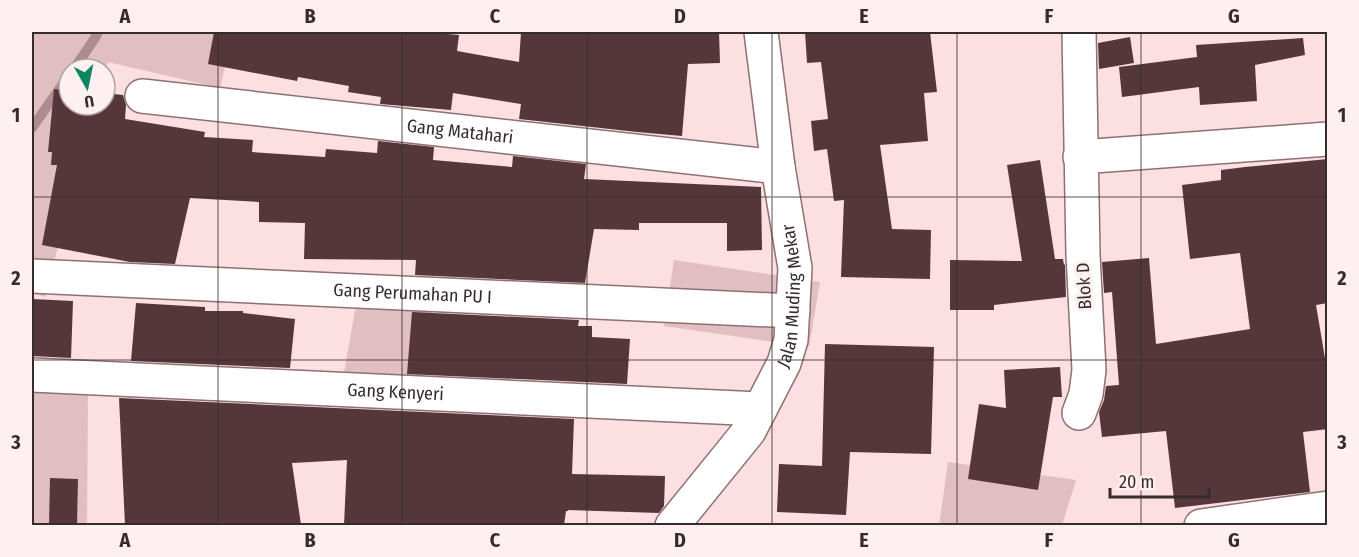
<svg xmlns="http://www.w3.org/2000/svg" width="1359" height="557" font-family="'Fira Sans Condensed',sans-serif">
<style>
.green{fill:#e1bec0}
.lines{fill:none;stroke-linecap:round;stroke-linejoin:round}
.stream{stroke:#ae8b8e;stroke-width:10}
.building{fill:#55373b}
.minor-casing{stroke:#8e7073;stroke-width:36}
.minor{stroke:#fff;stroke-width:33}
.grid{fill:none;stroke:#382b2c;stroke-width:1.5;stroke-opacity:0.55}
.labels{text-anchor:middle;stroke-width:6;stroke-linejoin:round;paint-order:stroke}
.street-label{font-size:18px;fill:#382b2c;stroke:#fef0f1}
.neatline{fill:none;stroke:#382b2c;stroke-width:2}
.grid-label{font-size:20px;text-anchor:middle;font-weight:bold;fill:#382b2c}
</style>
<rect width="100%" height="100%" fill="#fbdfe1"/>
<path class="green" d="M32,32H233L220,88L108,62L105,71V69H69V105L77,172L45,297L32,293Z
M674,260L820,282L809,347L664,326Z
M360,282L433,300L424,385L341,390Z
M32,391L88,392L87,525L32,526Z
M948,462L1076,480L1062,525L939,526Z"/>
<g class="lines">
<path class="stream" d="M74,69L95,38L98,32
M32,128L69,75"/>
</g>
<path class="building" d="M214,32H424L459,35L457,51L519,62L521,32H594V34L658,32H719L720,63L688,64L682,136L637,132L519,119L521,104L453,93L451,110L380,104L381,97L348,92L349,86L298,77L297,81L208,64Z
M805,32H930L937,92L924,93L928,141L880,145L892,229L931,230L930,279L841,277L844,200L834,201L827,149L814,151L811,121L828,119L821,62L807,63Z
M1130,37L1134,63L1099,69L1098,43Z
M1303,38L1305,55L1255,65L1257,101L1200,105L1199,87L1122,97L1119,67L1197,57L1196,45Z
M54,89L69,90V105H105V93L123,95L126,105L125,119L205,132L204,137L253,140L252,152L325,157L326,149L377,153L378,141L434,147L433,160L512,167L513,156L586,164L584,179L761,187L762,250L727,251V223H639V230L594,229L585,283L415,275L416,260L304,259L305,223L259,222V202L190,198L175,264L130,262L42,245L57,165H51L52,152H48Z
M1328,159V303L1316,305L1328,376V429L1303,432L1310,492L1175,508L1166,431L1102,437L1099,412L1104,400L1106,386L1119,385L1112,292L1104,293L1102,262L1149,258L1156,344L1250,329L1240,253L1190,259L1182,185L1221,180V170L1245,167Z
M1040,160L1055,259H1063L1064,265L1065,264L1066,297L994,305V310H950V260L1022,261L1007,165Z
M32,299L73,301L71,358L32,356Z
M136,303L205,307V311H243V313L295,319L290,368L131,361Z
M412,312L579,320L578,326H592V337L630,339L627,384L407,374Z
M825,344L934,347L931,454L850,452L846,515L777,512L779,464L822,466Z
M1060,367L1062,397H1053L1038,490L968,479L979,404L1006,408L1004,370Z
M119,398L574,419L572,474L665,476L664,506L659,513L568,510V511H566L564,525H344L347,460L292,463L301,525H125Z
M50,478L78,479L77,525H49Z"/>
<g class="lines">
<g class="minor-casing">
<g id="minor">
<path id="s1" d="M142,96L778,167"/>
<path d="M1080,157L1328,139"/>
<path id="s2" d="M32,276L793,311"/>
<path id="s3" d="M32,375L760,409"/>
<path d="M1079,413L1086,394L1089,370L1083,255L1079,32"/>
<path id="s4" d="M672,526L749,431L784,363L791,340L795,268L778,167L761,32"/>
<path d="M1201,526L1328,508"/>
</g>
</g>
<use href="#minor" class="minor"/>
</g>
<path class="grid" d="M218,32V526M402,32V526M587,32V526M772,32V526M957,32V526M1141,32V526M32,197H1328M32,360H1328"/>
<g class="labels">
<g class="street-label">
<text dy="6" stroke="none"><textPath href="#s1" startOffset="320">Gang Matahari</textPath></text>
<text transform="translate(1084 286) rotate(-93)" y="6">Blok D</text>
<text dy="6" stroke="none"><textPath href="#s2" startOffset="381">Gang Perumahan PU I</textPath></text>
<text dy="6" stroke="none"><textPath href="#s4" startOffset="267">Jalan Muding Mekar</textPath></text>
<text dy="6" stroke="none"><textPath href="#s3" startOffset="364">Gang Kenyeri</textPath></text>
</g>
</g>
<rect width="1359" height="557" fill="none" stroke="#fef0f1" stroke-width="66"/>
<g transform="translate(87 87) rotate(171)"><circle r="28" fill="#fef0f1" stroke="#afa1a2" stroke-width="1.5"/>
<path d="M0-4.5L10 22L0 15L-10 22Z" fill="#0f8463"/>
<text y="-9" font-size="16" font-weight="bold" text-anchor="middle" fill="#382b2c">U</text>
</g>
<path d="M1110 488v9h99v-9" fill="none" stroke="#382b2c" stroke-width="3"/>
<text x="1119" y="488" font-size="18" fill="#382b2c" stroke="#fef0f1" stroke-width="4.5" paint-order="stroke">20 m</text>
<rect x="33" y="33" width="1293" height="491" class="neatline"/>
<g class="grid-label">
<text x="125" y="23">A</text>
<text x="310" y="23">B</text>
<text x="495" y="23">C</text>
<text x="680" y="23">D</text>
<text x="864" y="23">E</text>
<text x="1049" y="23">F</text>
<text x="1234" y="23">G</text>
<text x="16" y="122">1</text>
<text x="1342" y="122">1</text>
<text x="16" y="285">2</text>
<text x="1342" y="285">2</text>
<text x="16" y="449">3</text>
<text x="1342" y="449">3</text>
<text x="125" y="547">A</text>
<text x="310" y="547">B</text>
<text x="495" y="547">C</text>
<text x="680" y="547">D</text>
<text x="864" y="547">E</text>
<text x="1049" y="547">F</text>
<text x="1234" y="547">G</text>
</g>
</svg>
